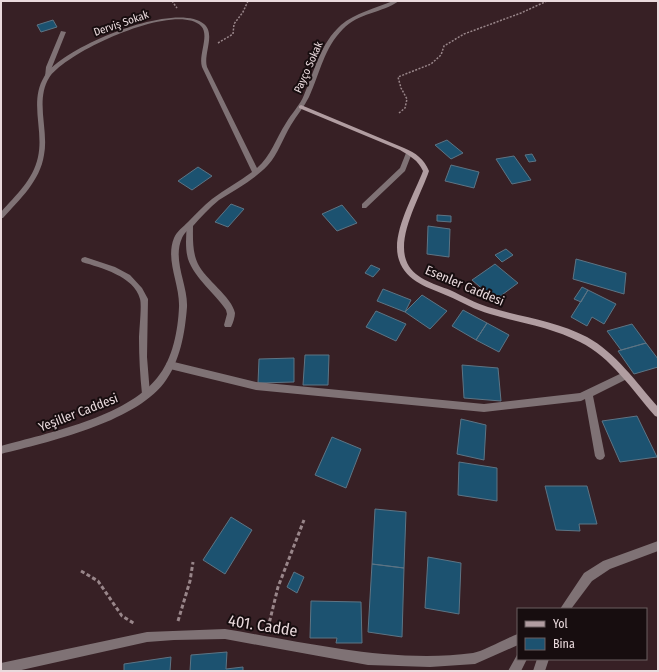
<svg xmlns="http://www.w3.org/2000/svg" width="659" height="672" font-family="'Fira Sans Condensed',sans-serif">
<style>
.building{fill:#1c5270;stroke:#5d7484}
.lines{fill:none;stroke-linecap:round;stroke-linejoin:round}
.path-far1{stroke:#99868a;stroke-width:1.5;stroke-dasharray:2 1.5;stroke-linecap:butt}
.path{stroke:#99868a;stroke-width:3;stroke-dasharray:4 2.5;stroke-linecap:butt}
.lane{fill:#7f7275;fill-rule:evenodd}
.street{fill:#7f7275;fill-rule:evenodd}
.secondary{fill:#b19da1;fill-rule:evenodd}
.labels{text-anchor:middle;stroke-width:4;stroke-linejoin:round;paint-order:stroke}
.far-street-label{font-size:11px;fill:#eadadd;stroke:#170d0f}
.street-label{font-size:13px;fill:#eadadd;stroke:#170d0f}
.near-street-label{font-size:16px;fill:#eadadd;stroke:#170d0f}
</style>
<rect width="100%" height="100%" fill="#372025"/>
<path class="building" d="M53,20L57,27L41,32L37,25Z
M447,140L463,153L451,159L435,145Z
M532,154L536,161L529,162L525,155Z
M514,156L531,180L512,184L496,159Z
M451,165L479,172L474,188L445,181Z
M198,167L212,176L192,190L178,181Z
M231,204L244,209L228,227L215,222Z
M342,205L357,223L337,231L322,214Z
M437,215L451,216V222L437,221Z
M428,226L450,229L449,257L427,254Z
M506,249L513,255L502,262L495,255Z
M576,259L626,273L624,294L573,279Z
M495,264L518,283L495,300L472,280Z
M371,265L380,269L373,277L365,273Z
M582,287L588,290L581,302L574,299Z
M383,289L411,300L405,312L377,301Z
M588,290L616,304L604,324L592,317L587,326L571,317Z
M422,295L447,311L430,329L405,312Z
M463,310L487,323L476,340L452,326Z
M376,311L406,324L396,341L366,327Z
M487,323L509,335L499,352L476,340Z
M632,324L646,343L621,350L607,331Z
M646,343L658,359V367L634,374L618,351Z
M305,355H329L328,385H303Z
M294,358V382L258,383L259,359Z
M462,365L498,368L501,401L464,398Z
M637,416L657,457L620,462L602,421Z
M461,419L486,425L484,460L457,454Z
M332,437L361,449L346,488L315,475Z
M459,462L497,468V501L458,495Z
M545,486H587L597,524H579L580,531L556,530Z
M375,509L406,512L404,568L372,564Z
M231,517L252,530L225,574L203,560Z
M428,557L461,563L459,614L425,608Z
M372,564L404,568L402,637L368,632Z
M294,572L304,577L297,593L287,587Z
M311,601L361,602L362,643H336L337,638H310Z
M227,652L226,669L243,667V671H190L191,655Z
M171,657L170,671H124V664Z"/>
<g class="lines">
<path class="path-far1" d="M172,1L177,8
M218,43L233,34L234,24L243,12L248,1
M399,113L405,108L407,99L401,88L398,77L431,64L441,55L444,46L464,34L521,13L547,1"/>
<path class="path" d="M81,571L98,581L122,616L135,624
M178,621L190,581L193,562
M268,628L278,587L304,520"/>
<path class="lane" d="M61,31L66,32L52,67L50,76L45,77L46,67Z
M409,151L412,153L405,171L366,208H362V204L400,168L406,153Z
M190,221L193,224C193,237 192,252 198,264C205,279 232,297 235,313C235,317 233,323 231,327H225L224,325L227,314L226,310C215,293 195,279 188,259C185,248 186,236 187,224Z
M85,257L115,267L130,275L142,288L148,299L147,357L150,394L149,397L146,398L143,397L142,394C140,375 139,357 139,339C139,330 142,306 140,299C134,276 101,268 82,262L81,260L82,258Z
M170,361L256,382L484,404L580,393L624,372L627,373L628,376L627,379L593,396L605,456L603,459L600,460L597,459L595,456L585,399L581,401L484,412L256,390L170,369L167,368L166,365L167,362Z
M517,655H518V659H527L521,671H508Z
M537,659H549L545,671H533Z"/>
<path class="street" d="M393,1H399C382,13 358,13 343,29C324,48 320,73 309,97C304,107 297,115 291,125C283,138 278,154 268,165C254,180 236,189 219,200C209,208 201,217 193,226C189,229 184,233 182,238C172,260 188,285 187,307C185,333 180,362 164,383C133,423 48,442 1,454V446C48,433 126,417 157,378C173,359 178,330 179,307C180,284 165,260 174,238C177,231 183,227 188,222C196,214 203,206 212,199C225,189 239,182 252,172L202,67C198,55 210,35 201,26C176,1 65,52 49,78C35,101 49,130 44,155C40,181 20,199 3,218H1V212C16,195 33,180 38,157C44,130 29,102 44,77C61,47 176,0 204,24C216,34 203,54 207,67L257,168C271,156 276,138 286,123C292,113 300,105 304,95C315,70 320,44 341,25C355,13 376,8 393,1Z
M658,541V551L610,569L592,581L571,609H560L584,573L603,561Z
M225,629C304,642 393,664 473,653C484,651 506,638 518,634V645L475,664L430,667L368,665L225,639L174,640L147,642L17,671H1V663L147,632Z"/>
<path class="secondary" d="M301,105L404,148C416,153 424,159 429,171C421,195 397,235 406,260C412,278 434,284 450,290C463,296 475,303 488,307C521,317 557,321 587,337C616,353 636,382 658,407V417L655,416C632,390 611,357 580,342C552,327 520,323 490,314C475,310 462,302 448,296C430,288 406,282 399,260C390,235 414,195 423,171C418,160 410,156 400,150L299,108V106Z"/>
</g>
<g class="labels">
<g class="far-street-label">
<text transform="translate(121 23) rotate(-19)" y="4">Derviş Sokak</text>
<text transform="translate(308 67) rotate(-66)" y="4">Payço Sokak</text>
</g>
<g class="street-label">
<text transform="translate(465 285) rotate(23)" y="5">Esenler Caddesi</text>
<text transform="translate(78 412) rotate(-21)" y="5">Yeşiller Caddesi</text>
</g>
<g class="near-street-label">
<text transform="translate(263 625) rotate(9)" y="6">401. Cadde</text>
</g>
</g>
<rect width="659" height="672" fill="none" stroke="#eadadd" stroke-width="4"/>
<rect x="517" y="608" width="130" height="52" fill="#170d0f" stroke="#6b5f61"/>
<rect x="525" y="621" width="20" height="6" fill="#b19da1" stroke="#6b5f61"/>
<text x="553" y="628" font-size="12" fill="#eadadd">Yol</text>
<rect x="525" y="638" width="20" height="12" fill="#1c5270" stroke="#6b5f61"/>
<text x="553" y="648" font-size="12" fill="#eadadd">Bina</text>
</svg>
